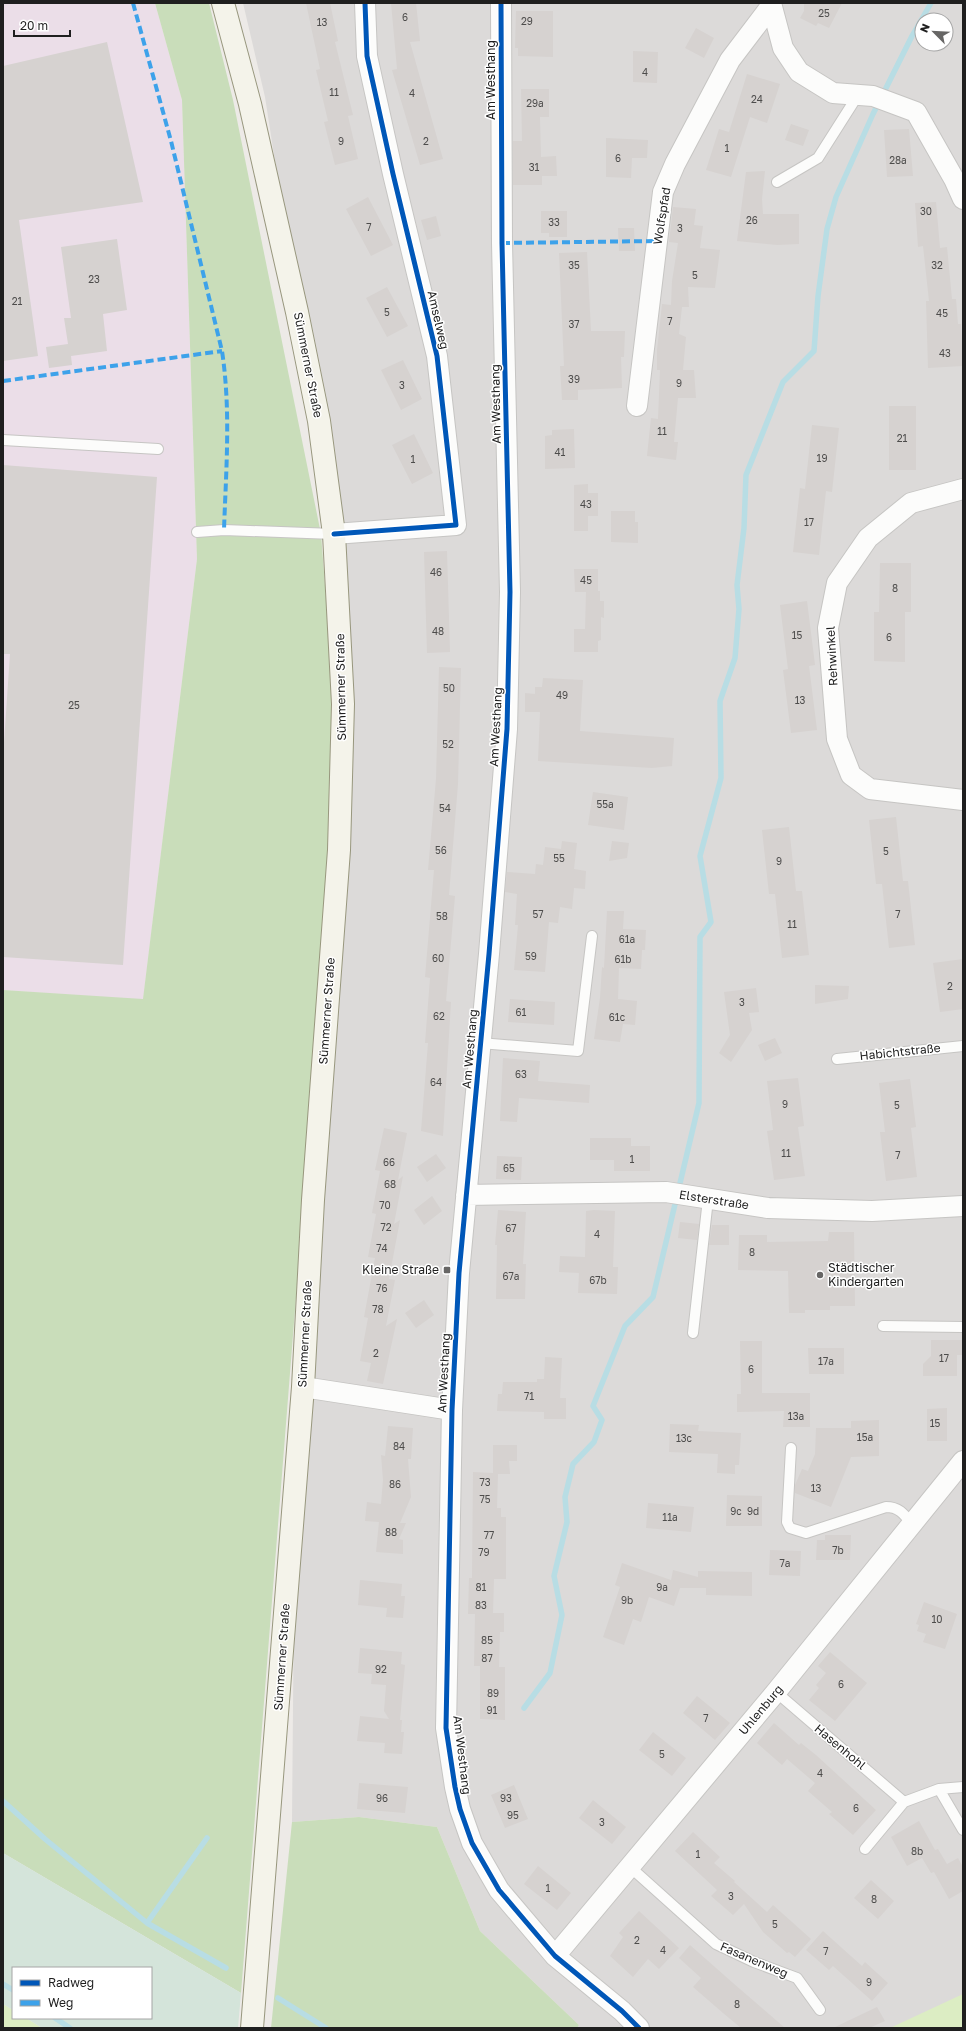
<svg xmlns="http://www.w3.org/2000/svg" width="966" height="2031" font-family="'Golos Text',sans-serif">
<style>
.residential{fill:#dcdad9;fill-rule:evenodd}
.industrial{fill:#ebdee8}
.grass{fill:#dcedc3}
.forest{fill:#c9ddba}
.wetland{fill:#d4e4da}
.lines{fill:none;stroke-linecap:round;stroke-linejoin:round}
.stream{stroke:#b8dde4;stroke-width:5.5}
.building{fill:#d6d2d0}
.service-casing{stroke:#c6c5c3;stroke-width:12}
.minor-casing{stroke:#c6c5c3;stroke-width:22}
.secondary-casing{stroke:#98977e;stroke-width:24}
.service{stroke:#fcfcfb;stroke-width:10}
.minor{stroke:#fcfcfb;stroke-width:20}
.secondary{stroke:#f4f3ea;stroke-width:22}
.quiet{stroke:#3da2ea;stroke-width:4;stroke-dasharray:8 4;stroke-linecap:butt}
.cycleway-casing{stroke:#fff;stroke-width:8}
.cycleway{stroke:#0057b8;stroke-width:5}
.poi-dot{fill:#676665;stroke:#fff;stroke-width:1.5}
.labels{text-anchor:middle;stroke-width:3;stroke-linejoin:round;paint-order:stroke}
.number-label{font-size:10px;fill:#4d4c4b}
.street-label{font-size:12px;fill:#1f1f1f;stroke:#fff}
.poi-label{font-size:12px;fill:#1f1f1f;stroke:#fff;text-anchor:start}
</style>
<rect width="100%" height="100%" fill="#edeae7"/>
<path class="residential" d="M243,3H963V2028H577L579,2025L480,1931L437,1827L359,1817L292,1822L295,1478L346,844L333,535L265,97ZM922,20H946V44H922Z"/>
<path class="industrial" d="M3,3H155L182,100L197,559L143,1000L3,990Z"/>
<path class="grass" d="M963,1994V2028H890Z
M3,2004L13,2010V2018H26L42,2028H3Z"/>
<path class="forest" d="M155,3H209L233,100L321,534L334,702L329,835L313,1082L241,1993L3,1853V990L143,999L197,559L182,100Z
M359,1817L437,1827L480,1931L579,2025L577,2028H271L292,1822Z"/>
<path class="wetland" d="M3,1853L241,1993L238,2028H42L26,2018H151V1968H13V2010L3,2004Z"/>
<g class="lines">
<path class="stream" d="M524,1708L550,1673L562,1615L554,1576L567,1522L565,1497L573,1464L594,1442L602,1420L593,1406L625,1326L653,1297L699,1103L700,937L711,922L700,856L721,778L720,701L735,658L739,609L737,585L744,528L746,475L783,382L814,351L818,296L827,229L836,197L873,114L912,36L931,3
M3,1801L45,1839L147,1923L226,1968
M147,1923L207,1838
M3,1984L13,1990
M278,1998L326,2028
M55,2018L70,2028"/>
</g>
<path class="building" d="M306,3H330L338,41L335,42L353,115L348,116L358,159L335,165L324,122L328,121L316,70L320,69Z
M391,3H416L420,41L410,42L443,159L420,165L392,70L397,69Z
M804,3H842L829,28L818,23L816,26L800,18L804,11Z
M516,11H553V57L518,56V48H515Z
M696,28L714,38L704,58L685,48Z
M107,42L143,202L19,220L38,356L3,361V66Z
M633,51L658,52L657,83L633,82Z
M747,74L780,84L767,123L750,117L731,177L706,170L719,129L729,132Z
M521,89H549V117H540L541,157L556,156L557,176H542V185H513V141H522Z
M791,124L809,130L803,146L785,140Z
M909,129L913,176L887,177L884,130Z
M606,138L648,140L647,158H632L631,178L606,177Z
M765,171L762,199L763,214H799V244L777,245L737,241L746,172Z
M368,197L393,245L371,256L346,209Z
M936,202L940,248L947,247L952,299H956L958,324H961L963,366L928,368L926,301H929L923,246L918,247L915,203Z
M673,207L696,209L694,225L703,226L700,248L720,250L715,288L688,287L689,307H682L679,334L686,337L683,370H694L696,398H678L674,442H678L676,460L647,456L651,418L658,419L660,370H657V350L662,304L671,305L672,281L678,243L669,242Z
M541,211H567V237H549V233H541Z
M436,216L441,236L427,240L421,220Z
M618,228H634L635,251H619Z
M117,239L127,310L103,314L107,351L71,356L72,365L49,368L46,347L68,344L64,318H71L61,247Z
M587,252L591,331H625L624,357H621L622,388L578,390V400H562L560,366H564L559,253Z
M387,287L408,326L387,337L366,298Z
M403,360L422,399L401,410L381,370Z
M889,406H916V470H889Z
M812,425L839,428L832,492L826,491L819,555L793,552L800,488L805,489Z
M574,429L575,468L545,469V436L552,435V430Z
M414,434L433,473L412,484L392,445Z
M3,465L157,477L123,965L3,957V757L10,654H3Z
M588,484V493H598V516H588V531H574V485Z
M611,511H635V522H638V543L611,542Z
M447,551L450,652L427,653L424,552Z
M880,563H911V612H905V662L874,661V612H879Z
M574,569H598V591H600V601H604V618L601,617V640L598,641V652H574V629H585L586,592H575Z
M807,601L815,665L809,666L817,730L791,733L783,670L788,669L780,605Z
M439,667L461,668L458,784L449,895L455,896L446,1001L451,1002L443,1136L421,1131L428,1043H425L430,978L425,977L434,870H428L436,779Z
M543,678L583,680L580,731L674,738L672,766L652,768L538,761L540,712H525V693L535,694V687H542Z
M593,792L628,797L624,830L588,825Z
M896,817L903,881H908L915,945L889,948L882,884H876L869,820Z
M789,827L796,891H802L809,955L782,958L775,894H769L762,830Z
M562,841L577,843L574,869L586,871L585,889L574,888L572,909L560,907L558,923L549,922L545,972L514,970L518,925H515L517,894L505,892L507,872L535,874L536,864L543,865L545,847L561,849Z
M612,841L629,843L627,858L609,861Z
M607,911H624L623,929L646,930L645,950H642L641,969L619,968L618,999L637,1001L635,1025L623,1024L620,1042L594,1039L600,998L602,967L604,968Z
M963,959V1009L940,1012L933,963Z
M815,985L849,986L848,999L815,1004Z
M756,988L759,1012L749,1013L752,1030L731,1062L719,1053L730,1035L724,992Z
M510,999L555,1002L554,1025L508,1022Z
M775,1038L782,1053L765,1061L758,1045Z
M503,1058L540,1061L538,1081L590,1085L589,1103L519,1098L517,1122L500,1121Z
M798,1078L804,1126L798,1127L805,1176L774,1180L767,1131L773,1130L767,1081Z
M910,1079L916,1127L911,1128L917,1177L886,1181L880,1132H885L879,1083Z
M384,1128L407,1133L398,1180L403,1176L394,1224L400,1220L389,1279L395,1280L386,1326L397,1319L383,1384L367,1381L371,1363L360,1361L368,1318L364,1317L375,1258L368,1257L376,1214L372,1213L380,1171L375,1170Z
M590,1138H631V1146H650V1171H614V1160H590Z
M436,1154L446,1168L427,1182L417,1167Z
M497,1156L522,1157L521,1180L496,1179Z
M432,1196L442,1211L424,1225L414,1210Z
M498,1210L526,1212L523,1264H526L525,1299H496L497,1245H495Z
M594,1210L615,1211L613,1267H618L617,1294L578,1293L579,1273L559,1272L560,1256L585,1257L586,1211Z
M680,1222L699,1224L697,1240L678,1238Z
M712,1225H729V1245H709Z
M829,1232H854L855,1306H830V1310H805V1313H789L788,1271L738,1270L739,1235H767V1242L828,1241Z
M424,1300L434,1315L416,1328L405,1313Z
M931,1340H963V1355H957V1376H923V1364L931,1356Z
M740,1341H762V1393H810V1427H783L784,1411L737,1412V1394H741Z
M808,1348H844V1374H809Z
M545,1357L562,1358L560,1398H566V1419H544V1412L497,1411L498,1394H502L503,1382H537V1379H544Z
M947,1408V1441H927V1409Z
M879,1420V1456L851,1457L831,1507L795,1493V1485L802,1469L808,1471L815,1454L816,1428H851V1421Z
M670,1424L699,1425L698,1431L741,1433L739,1465H735V1474L717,1473L718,1454L669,1452Z
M388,1426L413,1428L411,1459H408L411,1497L400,1523H406L399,1539L403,1540V1554L376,1552L379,1522L365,1521L367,1502L381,1504L383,1480L381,1455L385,1456Z
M493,1445H517V1461H509L510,1474H498L497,1508H501V1517H506V1579H494L493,1613H504V1632H500L499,1667H505V1720L480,1719V1666H474L475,1614H468L469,1578H472L473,1472L493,1473Z
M727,1495L762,1496V1526H726Z
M648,1503L694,1507L691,1532L646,1528Z
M825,1535H851L850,1560H816L817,1540H825Z
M770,1550L801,1551L800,1576L769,1575Z
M622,1563L671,1580L673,1570L698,1577V1571L752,1572V1596L706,1595V1588H680L674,1606L649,1597L641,1622L633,1619L624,1645L603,1637L620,1587L615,1585Z
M360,1580L402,1584L401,1596H405L403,1618L386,1617L387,1608L358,1605Z
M924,1602L957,1614L945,1649L923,1642L926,1634L917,1631L919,1625L916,1624Z
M360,1648L402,1652L401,1664L405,1665L400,1720H402L401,1732H404L402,1754L384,1753L385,1743L357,1741L360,1716L389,1719L384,1711L386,1685L371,1684L372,1674L358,1673Z
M830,1652L867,1683L835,1721L809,1700L819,1688L816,1685L826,1673L818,1666Z
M697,1696L730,1723L715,1740L683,1713Z
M774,1723L799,1745L801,1743L816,1755L876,1810L853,1835L829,1814L832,1812L808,1791L815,1783L787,1759L782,1765L757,1743Z
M653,1732L686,1758L672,1776L639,1750Z
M359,1783L408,1787L405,1813L357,1809Z
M514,1785L528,1819L505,1828L491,1795Z
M593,1800L626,1827L612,1844L579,1818Z
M919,1821L935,1850L938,1849L947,1864L958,1858L963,1867V1891L949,1899L934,1872L931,1873L922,1858L907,1866L891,1837Z
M693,1832L720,1857L714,1863L735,1881L734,1882L767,1912L773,1905L811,1939L795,1957L789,1952L787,1953L763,1932L744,1904L733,1915L711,1896L717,1890L675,1851Z
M538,1866L571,1893L557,1910L524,1884Z
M871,1880L894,1901L878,1919L854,1898Z
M639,1911L679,1948L659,1969L648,1959L633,1977L610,1956L623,1937L619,1933Z
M823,1931L862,1966L865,1962L888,1983L872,2001L833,1966L829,1970L806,1950Z
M690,1945L733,1983L785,2028H741L723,2013L693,1987L701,1978L679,1958Z
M877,2007L885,2021L869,2028H833Z"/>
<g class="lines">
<g class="service-casing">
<path id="service" d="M777,182L818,158L858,95
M3,440L158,449
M197,532L224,530L334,534
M480,1043L578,1051L592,936
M837,1059L963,1046
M883,1326L963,1327
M693,1333L708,1199
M791,1448L787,1522L790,1528L806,1533L886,1507C899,1507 904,1514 912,1524
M776,1692L904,1802L939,1789L963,1787
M939,1789L963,1830
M865,1849L904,1802
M629,1866L716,1944L754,1962L797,1978L820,2010"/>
</g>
<g class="minor-casing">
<path id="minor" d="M501,3L502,243L510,592L507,729L489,954L459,1273L452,1410L446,1728L455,1787L460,1809L472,1843L499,1890L555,1956L622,2011L639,2028
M771,3L783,48L799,72L833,93L873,96L916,112L954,179L963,199
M637,406L663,192L675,164L730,60L771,6
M963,489L911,503L868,538L837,583L828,628L837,739L851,775L870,789L963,800
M334,534L456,525L437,356L393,174L367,56L365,3
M466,1195L666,1192L768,1208L872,1211L963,1206
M303,1387L452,1410
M555,1956L776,1692L963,1461"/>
</g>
<g class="secondary-casing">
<path id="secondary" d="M223,3L250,104L297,312L319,421L334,534L343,704L339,850L313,1200L303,1387L252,2028"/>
</g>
<use href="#service" class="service"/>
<use href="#minor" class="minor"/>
<use href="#secondary" class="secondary"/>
<path class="quiet" d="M133,3L171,141L222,351C231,410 226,470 224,530
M502,243L658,241
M3,381L222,351"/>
<g class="cycleway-casing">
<path id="cycleway" d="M501,3L502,243L510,592L507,729L489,954L459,1273L452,1410L446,1728L455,1787L460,1809L472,1843L499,1890L555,1956L622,2011L639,2028
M334,534L456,525L437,356L393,174L367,56L365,3"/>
</g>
<use href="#cycleway" class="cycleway"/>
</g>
<g class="poi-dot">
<rect x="443" y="1266" width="8" height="8" rx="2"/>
<circle cx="820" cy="1275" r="4"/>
</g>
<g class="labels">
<g class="number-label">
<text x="824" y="17">25</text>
<text x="405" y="21">6</text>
<text x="527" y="25">29</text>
<text x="322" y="26">13</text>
<text x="645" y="76">4</text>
<text x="334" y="96">11</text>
<text x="412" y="97">4</text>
<text x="757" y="103">24</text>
<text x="535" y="107">29a</text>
<text x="341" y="145">9</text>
<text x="426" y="145">2</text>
<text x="727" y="152">1</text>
<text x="618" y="162">6</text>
<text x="898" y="164">28a</text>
<text x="534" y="171">31</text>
<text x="926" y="215">30</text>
<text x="752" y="224">26</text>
<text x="554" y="226">33</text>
<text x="369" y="231">7</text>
<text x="680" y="232">3</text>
<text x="574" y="269">35</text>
<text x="937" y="269">32</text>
<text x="695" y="279">5</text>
<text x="94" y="283">23</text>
<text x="17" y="305">21</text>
<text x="387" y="316">5</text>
<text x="942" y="317">45</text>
<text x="670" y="325">7</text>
<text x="574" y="328">37</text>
<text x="945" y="357">43</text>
<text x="574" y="383">39</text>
<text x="679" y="387">9</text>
<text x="402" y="389">3</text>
<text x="662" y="435">11</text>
<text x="902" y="442">21</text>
<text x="560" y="456">41</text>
<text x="822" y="462">19</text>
<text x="413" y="463">1</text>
<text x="586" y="508">43</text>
<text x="809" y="526">17</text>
<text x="436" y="576">46</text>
<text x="586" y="584">45</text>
<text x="895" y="592">8</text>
<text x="438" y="635">48</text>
<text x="797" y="639">15</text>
<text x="889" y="641">6</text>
<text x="449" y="692">50</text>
<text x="562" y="699">49</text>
<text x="800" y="704">13</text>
<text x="74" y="709">25</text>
<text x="448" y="748">52</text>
<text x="605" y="808">55a</text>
<text x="445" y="812">54</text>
<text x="441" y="854">56</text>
<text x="886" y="855">5</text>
<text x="559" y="862">55</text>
<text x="779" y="865">9</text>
<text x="538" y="918">57</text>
<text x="898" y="918">7</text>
<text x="442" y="920">58</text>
<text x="792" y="928">11</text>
<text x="627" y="943">61a</text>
<text x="531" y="960">59</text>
<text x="438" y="962">60</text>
<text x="623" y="963">61b</text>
<text x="950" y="990">2</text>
<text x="742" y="1006">3</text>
<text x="521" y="1016">61</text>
<text x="439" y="1020">62</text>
<text x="617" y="1021">61c</text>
<text x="521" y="1078">63</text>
<text x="436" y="1086">64</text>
<text x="785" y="1108">9</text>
<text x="897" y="1109">5</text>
<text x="786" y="1157">11</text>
<text x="898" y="1159">7</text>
<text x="632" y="1163">1</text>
<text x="389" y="1166">66</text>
<text x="509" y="1172">65</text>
<text x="390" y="1188">68</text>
<text x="385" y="1209">70</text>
<text x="386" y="1231">72</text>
<text x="511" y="1232">67</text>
<text x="597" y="1238">4</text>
<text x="382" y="1252">74</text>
<text x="752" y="1256">8</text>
<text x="511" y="1280">67a</text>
<text x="598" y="1284">67b</text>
<text x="382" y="1292">76</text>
<text x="378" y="1313">78</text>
<text x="376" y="1357">2</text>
<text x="944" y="1362">17</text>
<text x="826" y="1365">17a</text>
<text x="751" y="1373">6</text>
<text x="529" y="1400">71</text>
<text x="796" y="1420">13a</text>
<text x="935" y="1427">15</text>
<text x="865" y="1441">15a</text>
<text x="684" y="1442">13c</text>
<text x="399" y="1450">84</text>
<text x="485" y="1486">73</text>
<text x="395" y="1488">86</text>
<text x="816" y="1492">13</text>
<text x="485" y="1503">75</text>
<text x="736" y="1515">9c</text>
<text x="753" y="1515">9d</text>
<text x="670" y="1521">11a</text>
<text x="391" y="1536">88</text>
<text x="489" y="1539">77</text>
<text x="838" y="1554">7b</text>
<text x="484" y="1556">79</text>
<text x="785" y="1567">7a</text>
<text x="481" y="1591">81</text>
<text x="662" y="1591">9a</text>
<text x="627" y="1604">9b</text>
<text x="481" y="1609">83</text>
<text x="937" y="1623">10</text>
<text x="487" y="1644">85</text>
<text x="487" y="1662">87</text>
<text x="381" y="1673">92</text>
<text x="841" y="1688">6</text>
<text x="493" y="1697">89</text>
<text x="492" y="1714">91</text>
<text x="706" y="1722">7</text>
<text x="662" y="1758">5</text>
<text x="820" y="1777">4</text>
<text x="382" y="1802">96</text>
<text x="506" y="1802">93</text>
<text x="856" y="1812">6</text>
<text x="513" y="1819">95</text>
<text x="602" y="1826">3</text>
<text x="917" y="1855">8b</text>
<text x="698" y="1858">1</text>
<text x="548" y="1892">1</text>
<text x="731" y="1900">3</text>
<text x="874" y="1903">8</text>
<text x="775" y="1928">5</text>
<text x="637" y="1944">2</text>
<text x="663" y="1954">4</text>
<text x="826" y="1955">7</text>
<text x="869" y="1986">9</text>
<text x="737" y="2008">8</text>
</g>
<g class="street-label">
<text transform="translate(491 80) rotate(-90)" y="4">Am Westhang</text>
<text transform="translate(662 216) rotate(-81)" y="4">Wolfspfad</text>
<text transform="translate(438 320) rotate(77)" y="4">Amselweg</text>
<text transform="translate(308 365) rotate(79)" y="4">Sümmerner Straße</text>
<text transform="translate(496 404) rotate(-91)" y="4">Am Westhang</text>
<text transform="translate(832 656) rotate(-93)" y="4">Rehwinkel</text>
<text transform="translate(341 687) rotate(-91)" y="4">Sümmerner Straße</text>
<text transform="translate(496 727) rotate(-87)" y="4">Am Westhang</text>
<text transform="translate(327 1011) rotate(-86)" y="4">Sümmerner Straße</text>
<text transform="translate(470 1049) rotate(-85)" y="4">Am Westhang</text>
<text transform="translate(900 1052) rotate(-6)" y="4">Habichtstraße</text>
<text transform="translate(714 1200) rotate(9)" y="4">Elsterstraße</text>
<text transform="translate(305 1334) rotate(-87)" y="4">Sümmerner Straße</text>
<text transform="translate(444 1373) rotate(-87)" y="4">Am Westhang</text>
<text transform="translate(282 1657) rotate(-86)" y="4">Sümmerner Straße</text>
<text transform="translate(761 1710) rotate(-50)" y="4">Uhlenburg</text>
<text transform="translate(840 1747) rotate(40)" y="4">Hasenhohl</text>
<text transform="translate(462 1755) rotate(83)" y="4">Am Westhang</text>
<text transform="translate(754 1960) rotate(23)" y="4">Fasanenweg</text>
</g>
<g class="poi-label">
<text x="828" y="1272">Städtischer<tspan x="828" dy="14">Kindergarten</tspan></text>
<text x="439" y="1274" text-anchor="end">Kleine Straße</text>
</g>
</g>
<rect width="966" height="2031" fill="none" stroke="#1f1f1f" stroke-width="8"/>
<rect x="12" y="1967" width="140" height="52" fill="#ffffff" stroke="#a5a5a5"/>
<rect x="20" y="1980" width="20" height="6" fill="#0057b8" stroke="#a5a5a5"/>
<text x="48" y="1987" font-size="12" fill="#1f1f1f">Radweg</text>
<rect x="20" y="2000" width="20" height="6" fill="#3da2ea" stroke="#a5a5a5"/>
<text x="48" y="2007" font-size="12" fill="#1f1f1f">Weg</text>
<g transform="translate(934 32) rotate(294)"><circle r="19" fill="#ffffff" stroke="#a5a5a5"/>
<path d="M0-3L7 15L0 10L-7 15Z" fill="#676665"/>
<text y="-6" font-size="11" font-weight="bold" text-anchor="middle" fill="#1f1f1f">N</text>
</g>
<path d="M14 30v6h56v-6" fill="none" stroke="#1f1f1f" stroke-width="2"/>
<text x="20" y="30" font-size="12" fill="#1f1f1f" stroke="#ffffff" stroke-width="3" paint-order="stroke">20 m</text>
</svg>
